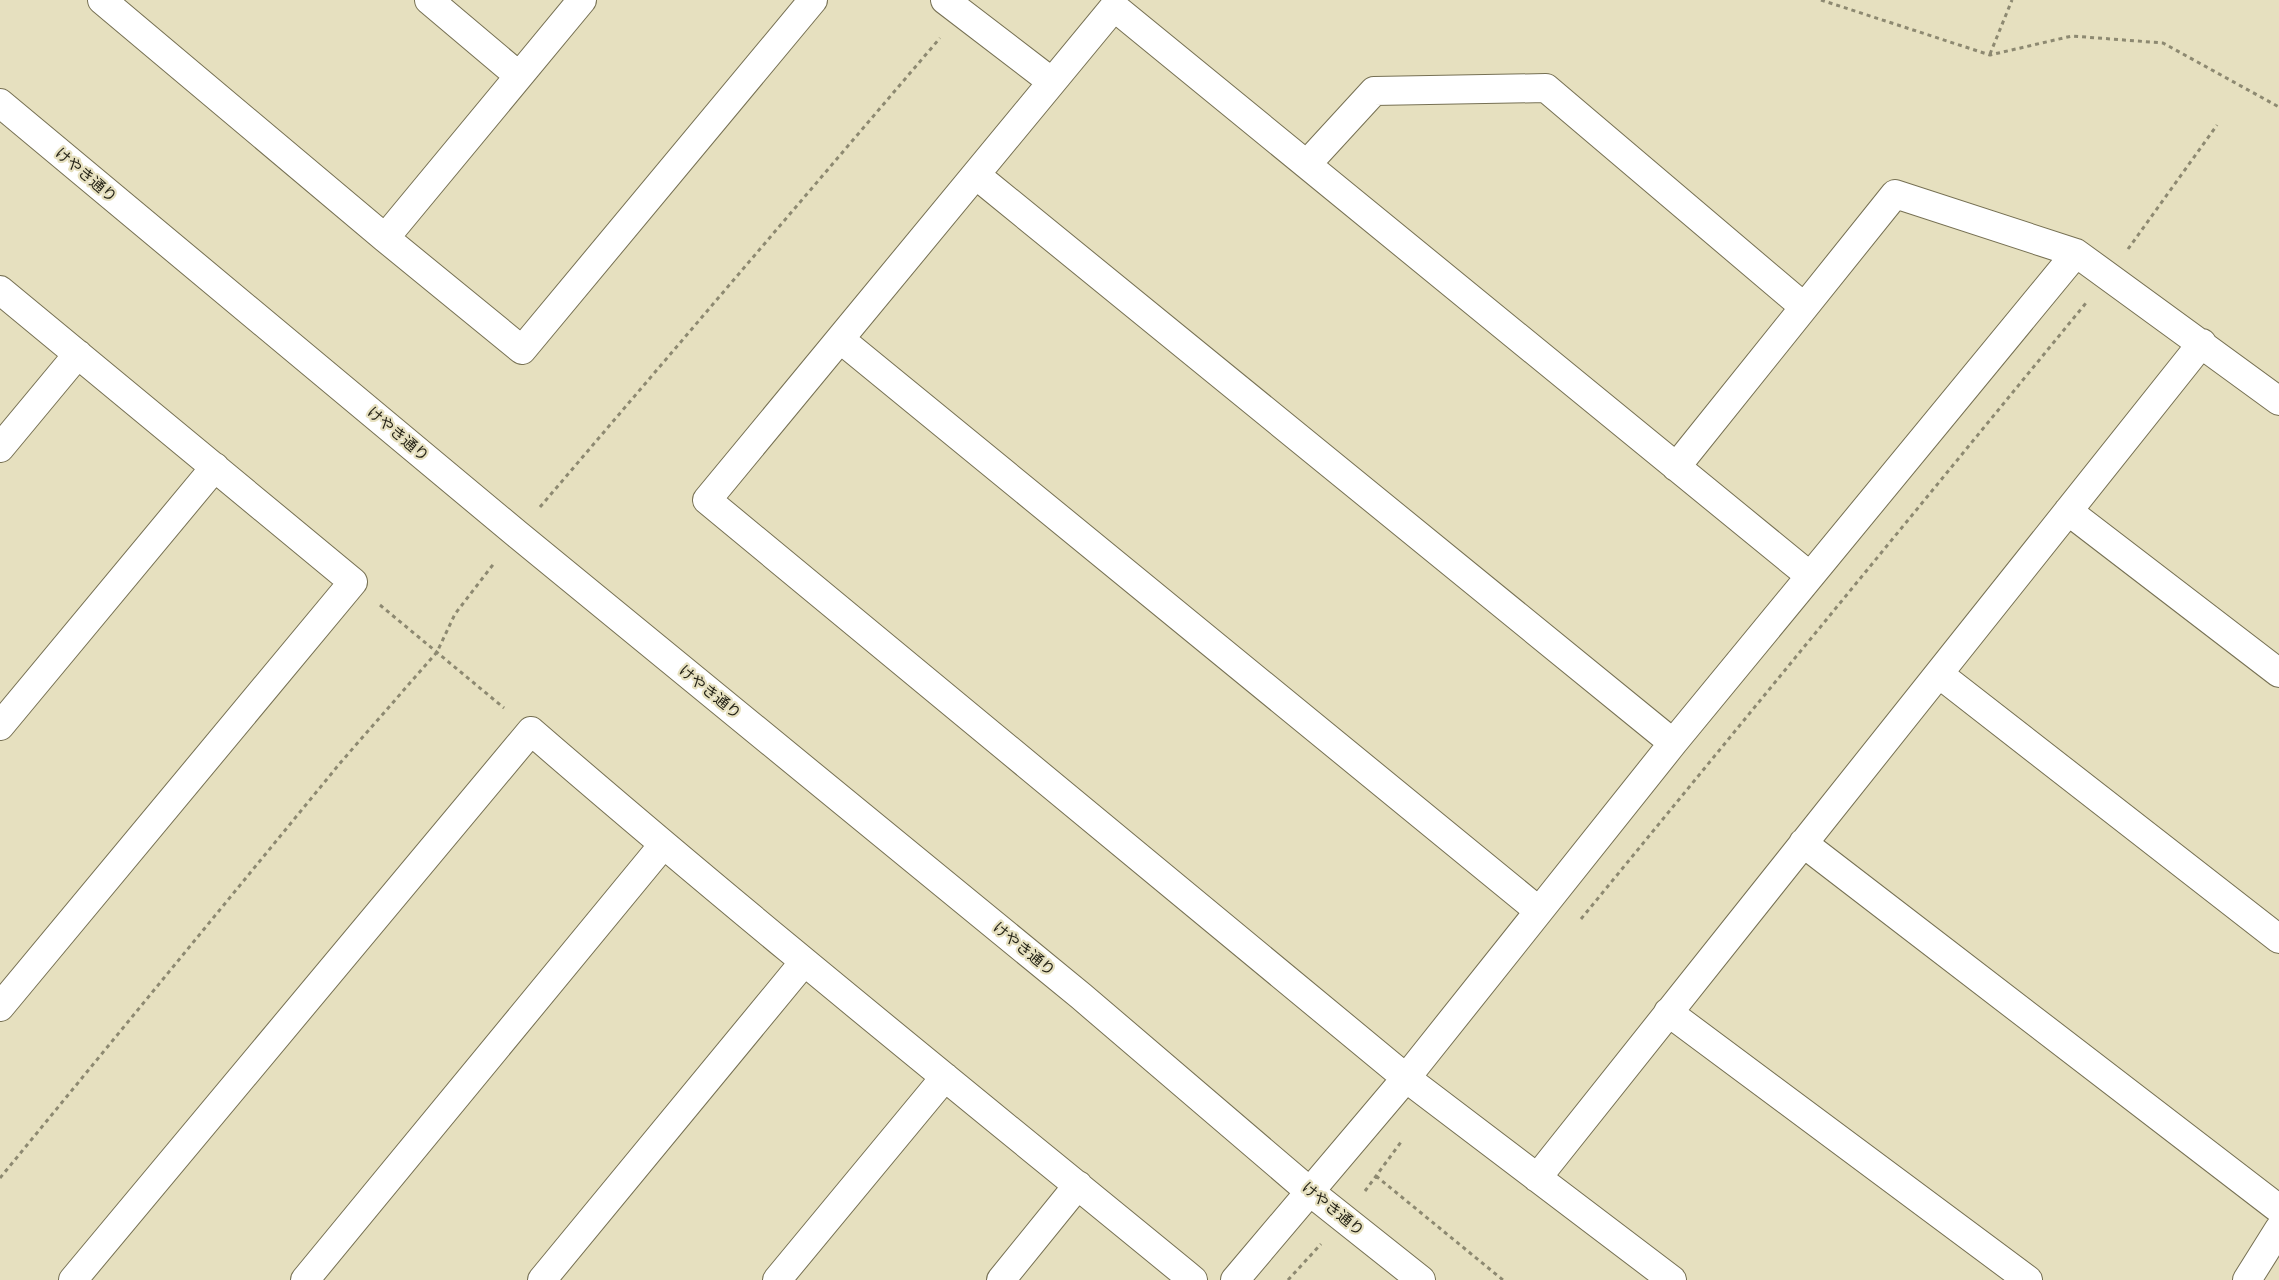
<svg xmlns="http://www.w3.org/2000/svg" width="2279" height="1280" font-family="Manrope,'Noto Sans JP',sans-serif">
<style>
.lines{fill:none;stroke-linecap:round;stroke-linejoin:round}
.minor-casing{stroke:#767053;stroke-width:30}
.tertiary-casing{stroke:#767053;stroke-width:30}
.path{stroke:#8d8971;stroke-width:3;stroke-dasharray:4 4;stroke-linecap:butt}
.minor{stroke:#fff;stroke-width:28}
.tertiary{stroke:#fff;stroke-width:28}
.labels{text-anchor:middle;stroke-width:4.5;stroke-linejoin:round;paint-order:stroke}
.street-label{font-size:15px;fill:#252317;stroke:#e6e0bf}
</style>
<rect width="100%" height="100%" fill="#e6e0bf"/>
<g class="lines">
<g class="minor-casing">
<path id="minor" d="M102,0L385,238L522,350L813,0
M429,0L519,76
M945,0L1052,82
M1307,164L1374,91L1546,88L1804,307
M976,175L1673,743
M385,238L582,0
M0,290L353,582L0,1007
M840,339L1539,911
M0,448L78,354
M1676,467L1895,194L2076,253L2279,401
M2068,511L2279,673
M1939,674L2279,939
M0,726L215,467
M1803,843L2279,1209
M1668,1012L2028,1280
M1537,1178L2202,343
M73,1280L531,731C748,919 971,1098 1193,1280
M305,1280L663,845
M542,1280L804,962
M777,1280L945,1077
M1001,1280L1078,1185
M1235,1280L1406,1078L1673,743L2076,253
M1672,1280L1406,1078L707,500L1114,7L1810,576
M2247,1280L2279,1229"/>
</g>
<g class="tertiary-casing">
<path id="tertiary" d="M0,103L517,534L1081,996L1309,1191L1421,1280"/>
</g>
<path class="path" d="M1821,0L1990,55L2072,36L2163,43L2279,107
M1990,54L2012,0
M2128,249L2217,125
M540,507L940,38
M380,605L504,708
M1581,919L2086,303
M1376,1176L1503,1280
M0,1178L341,762L437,652L455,614L495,562
M1365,1191L1401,1142
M1288,1280L1321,1244"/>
<use href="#minor" class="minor"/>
<use href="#tertiary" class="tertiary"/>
</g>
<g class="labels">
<g class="street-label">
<text transform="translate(86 175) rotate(40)" y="5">けやき通り</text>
<text transform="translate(398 434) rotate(40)" y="5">けやき通り</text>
<text transform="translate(710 692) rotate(39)" y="5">けやき通り</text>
<text transform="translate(1024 949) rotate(39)" y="5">けやき通り</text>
<text transform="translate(1333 1209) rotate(39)" y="5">けやき通り</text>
</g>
</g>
</svg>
